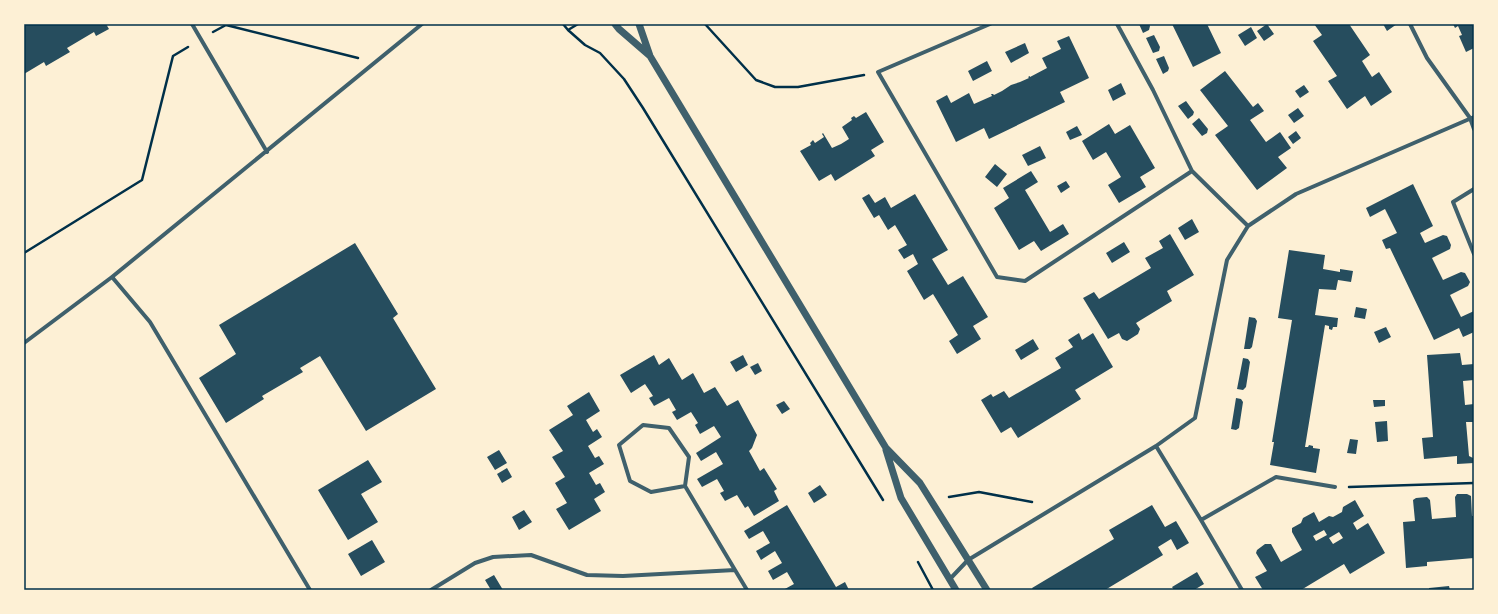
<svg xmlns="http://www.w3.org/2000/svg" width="1498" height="614" font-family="Rubik,sans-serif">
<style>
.building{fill:#264d5e;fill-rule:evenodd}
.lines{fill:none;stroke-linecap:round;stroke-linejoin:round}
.path{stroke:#003049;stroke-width:2.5}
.minor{stroke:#3f606c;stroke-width:4}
.tertiary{stroke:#3f606c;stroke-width:7}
.neatline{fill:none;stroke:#003049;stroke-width:1.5}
</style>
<rect width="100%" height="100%" fill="#fdf0d5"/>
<path class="building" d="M24,24H106L109,29L96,36L94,32L67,48L70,52L46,66L44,62L24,74Z
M1139,24H1149L1150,26L1149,30L1143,33Z
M1172,24H1207L1221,53L1193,67Z
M1267,24L1274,34L1264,41L1257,31Z
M1314,24H1349L1370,55L1362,61L1372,77L1379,72L1392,92L1371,106L1365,96L1347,109L1328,81L1337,76L1313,41L1322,35Z
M1383,24H1397L1387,31Z
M1453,24H1474V48L1466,52L1459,36L1462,35L1458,26L1455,28Z
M1251,27L1257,38L1245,46L1238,35Z
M1154,35L1160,47L1159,51L1153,53L1146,38Z
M1069,36L1089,78L1060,92L1065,102L989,139L984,128L956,142L936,101L947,95L951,103L969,93L974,104L992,96L991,94H993L994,95L1002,91L1011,85L1020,82L1029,78L1028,77L1030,76V77L1047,68L1042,58L1061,49L1057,41Z
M1025,43L1029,53L1011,63L1005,52Z
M1164,56L1169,68L1168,71L1163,74L1156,59Z
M987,61L992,71L973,81L968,71Z
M1225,71L1253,107L1258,103L1264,111L1250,120L1266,142L1280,132L1291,148L1278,157L1287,168L1257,190L1215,135L1228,126L1200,90Z
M1121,83L1126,94L1113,101L1108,90Z
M1304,85L1309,92L1300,98L1295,91Z
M1186,101L1194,112L1193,115L1188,119L1178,106Z
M1298,108L1304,116L1294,123L1288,115Z
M866,112L884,142L871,150L875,156L835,181L831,174L819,181L800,151L811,145L810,143L813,140L815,143L824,137L822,134L823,133L832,148L841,144L849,139L842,127L852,120L851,118L854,116L856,118Z
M1199,118L1208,129L1207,133L1202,136L1192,124Z
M1109,124L1115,134L1130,125L1155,168L1140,177L1146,187L1119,203L1108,185L1121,177L1106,152L1093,160L1082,141Z
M1077,126L1082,135L1070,140L1066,132Z
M1296,131L1301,138L1293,144L1288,137Z
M1040,146L1046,158L1028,166L1022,155Z
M995,164L1007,174L997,187L985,177Z
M1031,171L1038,182L1025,190L1050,232L1063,224L1069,234L1041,251L1034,241L1019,250L994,208L1009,198L1003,188Z
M1066,181L1070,187L1061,193L1057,186Z
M1413,184L1433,226L1420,233L1425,243L1443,235L1447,236L1451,245L1450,249L1432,258L1443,280L1461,272L1465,273L1470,282L1468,286L1450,295L1461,317L1474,311V332L1463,337L1459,328L1434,340L1390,248L1386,249L1382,240L1397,233L1385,209L1370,217L1366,208Z
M869,194L875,203L885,197L891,208L915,194L948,250L932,259L948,285L963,276L988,317L973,326L981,339L957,354L949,341L958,335L933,294L924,300L907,271L918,264L913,254L904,259L898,250L907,245L895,225L888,230L879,215L874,218L862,198Z
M1192,219L1199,232L1185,240L1178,228Z
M1170,234L1194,275L1167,291L1172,301L1136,323L1140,329L1138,334L1127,341L1122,339L1119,333L1108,339L1083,298L1094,292L1099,299L1151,268L1145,258L1163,248L1159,241Z
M1124,242L1130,252L1112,263L1106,253Z
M355,243L398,314L393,318L436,389L366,431L320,356L300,368L303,372L262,396L264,399L226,423L199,378L236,354L219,325Z
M1289,250L1325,255L1323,269L1340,272V269L1353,271L1351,282L1338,280L1336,290L1319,289L1315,315L1338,318L1337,327H1333L1332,330L1329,329V326L1325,325L1305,447H1308L1309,445L1313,446V448L1320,449L1316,473L1270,465L1274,442H1272L1292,320L1278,318Z
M1356,307L1367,309L1365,319L1354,317Z
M1249,317L1255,318L1257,321L1252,347L1250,349H1244Z
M1386,327L1391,337L1379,343L1374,332Z
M1079,333L1082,340L1093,333L1113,367L1075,390L1081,399L1018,438L1011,427L1001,433L981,400L991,394L993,397L1004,391L1009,398L1061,368L1055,358L1073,347L1068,340Z
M1033,339L1039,349L1021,360L1015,350Z
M1460,353L1462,365L1474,364V380L1463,381L1465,405L1474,404V422H1466L1469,456L1473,458L1474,463L1457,464V456L1424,459L1422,438L1433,437L1427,355Z
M654,355L659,365L669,358L682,380L693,373L704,393L715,387L727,406L738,400L757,435L752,448L749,451L760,471L764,468L777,489L774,491L779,501L754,516L748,506L745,508L737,495L725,501L720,493L724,491L717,479L702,487L697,479L723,464L716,452L701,461L696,453L721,437L714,426L700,434L695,425L698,423L691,412L677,420L672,412L676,410L669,398L654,406L649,398L653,396L645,384L631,393L620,375Z
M743,355L748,365L736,372L730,362Z
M1243,358L1248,359L1250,362L1246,387L1243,390L1237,389Z
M758,363L762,371L755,375L750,367Z
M589,392L600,411L586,420L593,432L597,429L602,437L588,446L595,458L599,456L604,464L589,473L596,485L600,483L605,492L594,499L601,511L569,530L556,509L567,503L555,483L565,477L552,457L563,451L549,430L573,415L567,406Z
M1236,398L1241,399L1243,402L1239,428L1236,430L1231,429Z
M1373,400H1385V406L1374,407Z
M784,401L790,409L782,414L776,405Z
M1387,421L1388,441L1377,442L1375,422Z
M1350,439L1358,440L1356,454L1347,453Z
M499,450L507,463L495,470L487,457Z
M368,460L382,482L361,494L378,522L348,540L318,490Z
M507,468L512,477L502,483L497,474Z
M820,485L827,495L814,503L808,493Z
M1457,494H1467L1471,496L1472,516H1474V558L1427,562V566L1406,568L1403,522L1415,521L1413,500L1416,498L1427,497L1430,500L1432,519L1456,517L1455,497Z
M1355,500L1364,516L1353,523L1357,530L1368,523L1385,553L1350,574L1344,564L1301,590H1263L1255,577L1267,571L1256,553L1257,550L1265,544H1271L1281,562L1302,550L1292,532V528L1301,523L1303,518L1314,512L1319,522L1329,516L1333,517L1342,512L1343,507ZM1324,530L1327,535L1316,541L1313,536ZM1339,532L1343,538L1333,544L1329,538Z
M787,505L836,587L845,582L849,590H783L794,584L787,572L773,580L768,571L782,563L775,551L761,560L756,551L770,543L763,531L749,539L744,531Z
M1152,505L1165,527L1176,521L1189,543L1177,550L1171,539L1158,547L1163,555L1105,590H1033L1032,588L1114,539L1109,530Z
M524,510L532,522L519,530L512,517Z
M372,540L385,562L361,576L348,554Z
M1197,572L1204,584L1194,590H1174L1172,587Z
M494,575L503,590H491L485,580Z
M1449,586L1450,590H1429V588Z"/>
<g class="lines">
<path class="path" d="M563,24L568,30L585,45L600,53L624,79L643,108L883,500
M705,24L756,80L775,87H798L864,75
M568,30L578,24
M213,32L226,25L358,58
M24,253L142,180L173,56L188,47
M1349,487L1474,483
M949,497L979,492L1032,502
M918,562L933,590"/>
<path class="minor" d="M192,24L267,152
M990,24L878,72L997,277L1025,281L1192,171
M1117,24L1153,90L1192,171L1248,226
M1410,24L1427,58L1470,118L1474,129
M1474,189L1453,202L1474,254
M112,277L150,322L310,590
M24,343L112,277L422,24
M1156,446L1201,520L1276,477L1335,487
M685,486L651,492L630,481L619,445L643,425L669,428L689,457L685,486L735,570
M1201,520L1242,590
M949,580L968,560L1156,446L1195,418L1227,260L1248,226L1296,194L1474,117
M431,590L475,563L493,557L531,555L587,575L623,576L735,570L747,590"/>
<path class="tertiary" d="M615,24L619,29L649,55
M639,24L650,56L886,448L920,483L987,590
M886,450L901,498L956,590"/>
</g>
<rect width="1498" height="614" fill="none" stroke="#fdf0d5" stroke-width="50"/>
<rect x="25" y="25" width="1448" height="564" class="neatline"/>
</svg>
